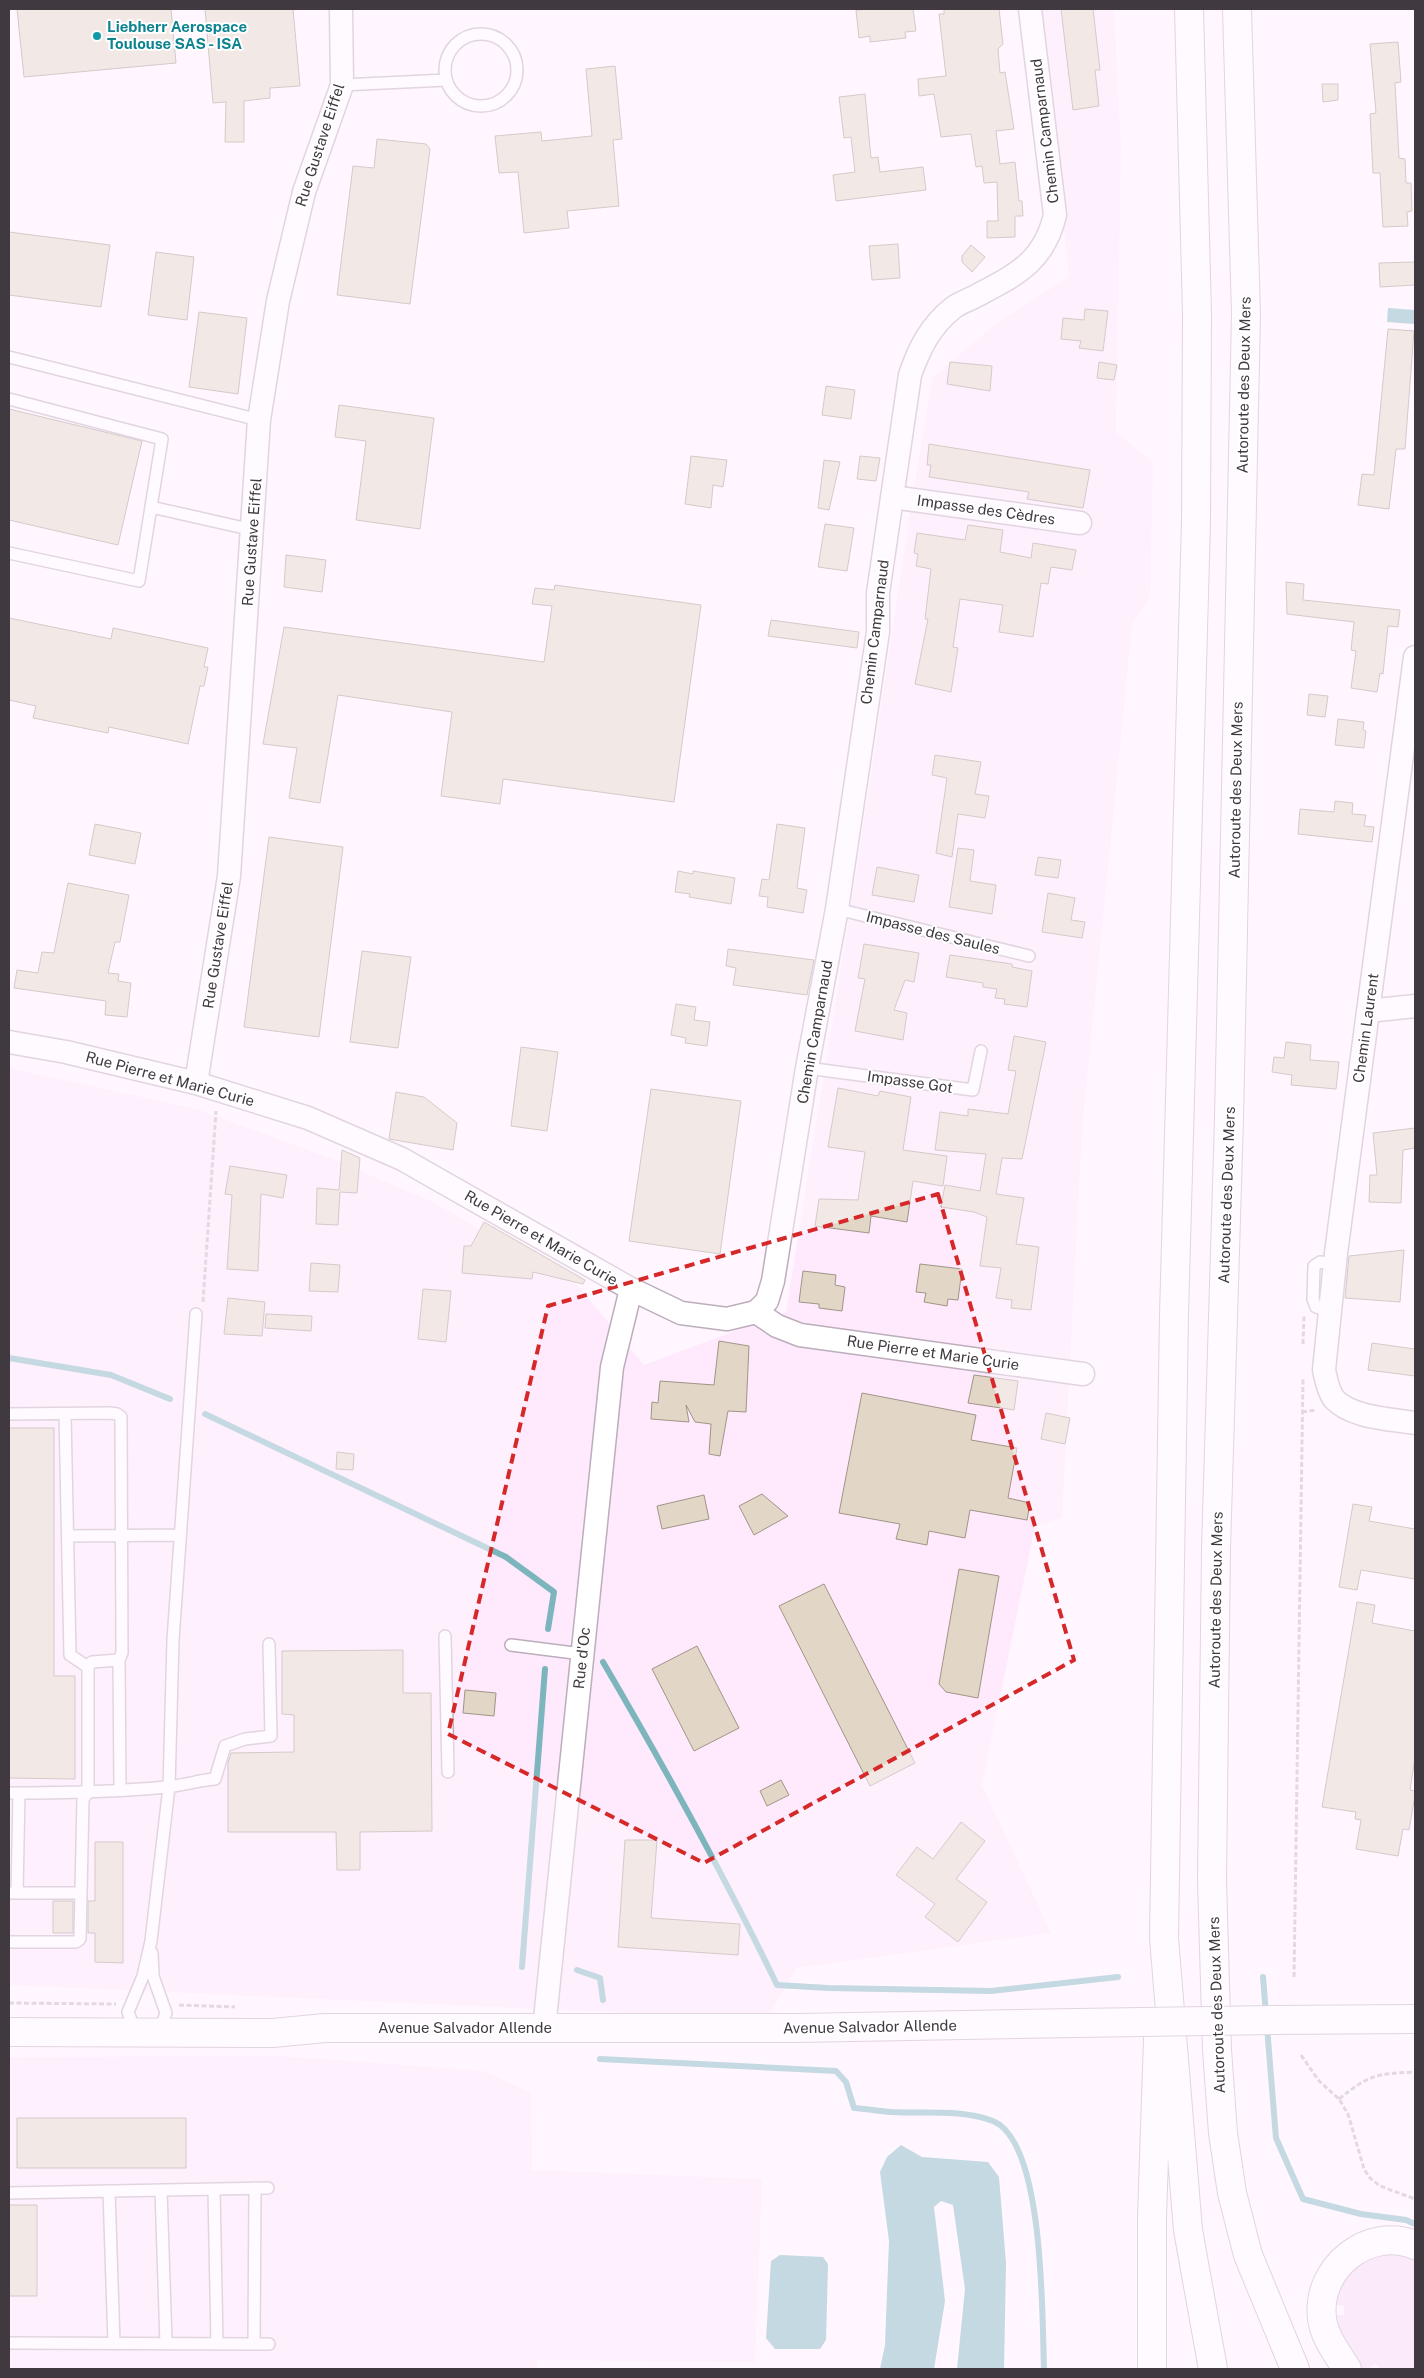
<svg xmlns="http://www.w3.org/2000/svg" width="1424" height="2378" font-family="'Public Sans',sans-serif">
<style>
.built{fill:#fee9fd}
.green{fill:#f5dbf4}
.water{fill:#7db5bc}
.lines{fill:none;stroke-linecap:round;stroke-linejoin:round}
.stream{stroke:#7db5bc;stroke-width:6}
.building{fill:#e2d7c7;stroke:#a09586}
.service-casing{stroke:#bcaebb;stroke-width:14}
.minor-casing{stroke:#bcaebb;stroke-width:25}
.tertiary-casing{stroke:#bcaebb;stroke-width:30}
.motorway-casing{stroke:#bcaebb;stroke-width:30}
.path{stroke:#beb6be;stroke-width:3;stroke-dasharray:5 2.5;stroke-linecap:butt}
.service{stroke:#fff;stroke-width:11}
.minor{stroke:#fff;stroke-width:22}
.tertiary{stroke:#fff;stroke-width:28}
.motorway{stroke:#fff;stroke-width:28}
.tertiary-bridge-casing{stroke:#bcaebb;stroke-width:30;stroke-linecap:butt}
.tertiary-bridge{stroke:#fff;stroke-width:28}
.marked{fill:none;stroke:#d62828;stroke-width:4;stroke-dasharray:10 6;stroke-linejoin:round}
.culture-dot{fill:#0f9aa8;stroke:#fff;stroke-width:2}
.labels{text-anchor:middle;stroke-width:4;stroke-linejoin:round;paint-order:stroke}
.culture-label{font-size:15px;font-weight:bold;fill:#0d838f;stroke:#fff;text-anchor:start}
.street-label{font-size:15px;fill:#403a40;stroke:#fff}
</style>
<rect width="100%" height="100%" fill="#fff6ff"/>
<path class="built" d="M1042,9H1114L1121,149L1116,432L1153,462L1150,598L1132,624L1082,1131L1062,1518L1035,1526L982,1785L1051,1933L797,1968L767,2019L9,1985V1068L197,1109L330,1158L433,1202L578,1286L644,1365L786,1312L856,874L911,506L932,378L997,323L1069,277Z
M282,2056L484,2071L531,2093L532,2170L762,2179L755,2362L537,2360V2369H9V2057Z"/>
<path class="green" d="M1384,2252L1415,2256V2369H1380L1376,2364L1367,2369H1358L1343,2346L1333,2315H1344V2306L1333,2304C1342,2269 1353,2264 1384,2252Z"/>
<path class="water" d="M1388,308L1415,310L1414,324L1387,322Z
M901,2145L922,2157L988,2162L999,2177L1006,2263L1004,2369H957L965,2289L953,2205L941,2201L934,2207L945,2301L934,2369H880L885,2345L889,2241L880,2172L887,2157Z
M780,2255L823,2257L828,2264L826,2340L820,2349H775L766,2338L771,2261Z"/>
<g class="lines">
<path class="stream" d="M9,1358L111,1375L170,1399
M205,1414L506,1557L554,1592L548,1629
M603,1662C665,1768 724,1875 777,1985L828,1988L991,1991L1118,1977
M522,1967L545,1669
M577,1970L600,1978L603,2000
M1263,1977L1266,2014
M1267,2027L1276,2138L1303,2199L1361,2214L1406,2220L1415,2224
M600,2059L836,2071L846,2082L854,2108C866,2109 879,2111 891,2112C925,2114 961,2109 993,2121C1045,2142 1042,2319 1044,2369"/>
</g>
<path class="building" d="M17,9H171L176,63L24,77Z
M205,9H293L300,86L270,88V98L244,101V142H225L226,102L213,103Z
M870,9H913L916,31L905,32L906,38L870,42V36L859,38L856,10Z
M944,9H999L1003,44L998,49L1000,73L1005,72L1014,129L996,131L1000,164L1015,162L1019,201H1022L1023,216H1015V237L987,238V221H998L997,182L984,183L982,166L976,167L971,134L941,137L934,94L919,96L918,79L946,76L939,14H944Z
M1061,9H1093L1100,70H1095L1099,106L1073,110Z
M1398,42L1401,82L1395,83L1399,158L1405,159L1406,183H1411L1412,211L1407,212L1408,226L1383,227L1380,173H1373L1370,114L1376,113L1370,44Z
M615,66L622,139L613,140L619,206L567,211L569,228L524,233L518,172L499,173L495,136L541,132L542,141L592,136L586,69Z
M1322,84H1338V100L1323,102Z
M865,94L871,158L878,157L880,172L923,167L926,190L836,201L833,175L855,172L851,137L844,138L839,97Z
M377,139L426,144L430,149L410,304L337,295L353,166L374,168Z
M9,232L110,245L101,307L9,295Z
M898,244L900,278L872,280L869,246Z
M971,245L985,257L972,272L962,262V256Z
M156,252L194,257L187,320L148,315Z
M1415,262V285L1380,287L1379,263Z
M1085,309L1108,311L1103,351L1079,348L1081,341L1061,339L1063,318L1084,320Z
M199,312L247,318L238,394L189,387Z
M1388,329L1414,331L1405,449H1396L1389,509L1358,505L1362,474L1374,475Z
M950,362L992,366L990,391L947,384Z
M1099,362L1117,365L1114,380L1097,378Z
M826,386L855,390L851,419L822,415Z
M339,405L434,418L420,529L356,520L366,441L335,437Z
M9,409L142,441L118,545L9,520Z
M929,444L1090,470L1083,508L1027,499L1029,492L929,477L931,465H927Z
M691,456L727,460L723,487L713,485L711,508L685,504Z
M860,456L880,458L876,481L857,479Z
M824,460L840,462L829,510L818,508Z
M825,524L854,528L847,571L818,567Z
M968,525L1003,530L1000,552L1031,558L1033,543L1076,550L1072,570L1051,567L1048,584L1041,583L1033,637L999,632L1003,605L960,599L953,647L958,648L951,692L915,684L928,619H925L931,569L916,566L918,554L914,553L917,533L965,540Z
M286,555L326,560L322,592L284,587Z
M1286,582L1304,584L1303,600L1400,610L1398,627L1388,626L1383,674L1380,673L1377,692L1351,688L1356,651L1351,650L1354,622L1287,614Z
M555,585L701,605L674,802L503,779L500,804L441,796L452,712L338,695L320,803L289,798L297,748L263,744L284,627L544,662L552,606L532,604L535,588L554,590Z
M9,618L111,639L113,628L208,648L204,667H208L204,686H200L188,744L109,727L108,733L33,718L36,706L9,700Z
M771,620L859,632L857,648L768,636Z
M1309,694L1328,696L1325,717L1307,715Z
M1338,719L1364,722L1363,730L1366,731L1364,748L1335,745Z
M935,755L981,762L975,794L989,796L985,818L958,814L952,857L936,853L947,778L932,775Z
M1335,801L1353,803L1352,814L1366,815L1364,826L1374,827L1372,842L1298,834L1300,809L1334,812Z
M95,824L141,833L135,864L89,855Z
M777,824L805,828L797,888L807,890L803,913L767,907L768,897L759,896L762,879L769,880Z
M269,837L343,847L319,1037L244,1027Z
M958,848L974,850L970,881L996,885L992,914L949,907Z
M1038,857L1061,860L1058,878L1035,875Z
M877,867L919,875L914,902L872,895Z
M678,871L693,874V871L735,878L731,904L689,897L690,894L675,892Z
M68,883L129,895L120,942H115L108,973L119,974L118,981L131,983L127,1017L105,1015L106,1001L14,988L17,970L38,973L42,952L54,953Z
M1048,893L1075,898L1071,920L1085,922L1082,938L1042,932Z
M864,944L919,953L914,982L905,980L894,1010L907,1013L903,1040L855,1031L865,979L858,978Z
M728,949L814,960L807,995L733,985L736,968L726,966Z
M362,951L411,957L398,1048L350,1042Z
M950,955L1012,964V967L1032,971L1027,1007L1004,1004L1005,999L995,998L997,989L983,987V983L946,977Z
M676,1004L696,1007L694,1020L710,1022L707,1046L685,1043L686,1038L671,1035Z
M1014,1036L1046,1042L1022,1159L1002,1158L996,1194L1024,1198L1016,1244L1039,1247L1031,1310L1011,1308L1012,1300L996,1298L1001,1268L980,1266L987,1217L974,1212L941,1207L945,1185L980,1191L986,1154L935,1150L940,1112L968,1116V1109L1008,1114L1016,1071L1008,1070Z
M1286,1042L1311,1045L1310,1060L1339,1062L1336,1089L1291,1085L1292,1075L1272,1072L1274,1057L1284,1058Z
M521,1047L558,1052L547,1131L511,1126Z
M838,1088L878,1096L880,1091L911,1097L903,1150L947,1156L943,1186L913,1181L907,1222L871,1216L869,1233L815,1226L819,1199L858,1200L865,1152L828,1147Z
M651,1089L741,1101L720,1254L629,1241Z
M396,1092L424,1097L457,1123L453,1150L389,1139Z
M1415,1128V1148L1403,1150L1401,1203L1369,1202L1370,1175H1377L1373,1133Z
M342,1150L360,1158L357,1193L340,1192L338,1225L316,1224L317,1188L339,1190Z
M230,1166L287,1175L283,1198L261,1194L258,1271L227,1269L232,1195L225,1194Z
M484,1222L585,1280L583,1284L533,1272L532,1279L462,1273L464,1246H471Z
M1404,1250L1400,1302L1345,1298L1349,1256Z
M311,1263L340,1265L338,1292L309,1291Z
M920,1264L962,1269L958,1300L948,1299L947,1306L924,1302L926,1293L916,1292Z
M803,1271L836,1275L835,1285L845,1287L842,1311L819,1308V1304L799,1302Z
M423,1289L451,1291L446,1342L418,1339Z
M228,1298L265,1302L262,1336L224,1334Z
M266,1314L312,1316L311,1331L265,1328Z
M719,1341L749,1346L746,1412L728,1411L720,1456L709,1454L711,1424L695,1422L686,1405L689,1422L651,1419L652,1402L658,1403L660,1381L714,1385Z
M1372,1343L1415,1349V1376L1368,1370Z
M974,1375L1018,1381L1014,1410L968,1403Z
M862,1393L976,1415L971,1440L1017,1448L1008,1498L1030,1503L1027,1520L970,1510L965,1538L929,1531L927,1545L896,1539L900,1524L839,1513Z
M1046,1413L1070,1418L1065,1444L1041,1439Z
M9,1428H54V1676H75V1779L9,1778Z
M337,1452L354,1454L353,1470L336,1469Z
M762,1494L788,1516L754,1535L739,1506Z
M704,1495L709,1519L662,1529L657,1506Z
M1353,1504L1372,1507L1369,1521L1415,1529V1579L1361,1570L1357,1590L1339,1587Z
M959,1569L999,1576L978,1698L946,1692L939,1684Z
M824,1584L915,1763L870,1786L779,1606Z
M1357,1602L1375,1605L1372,1623L1415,1631V1758L1410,1790L1415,1791V1795L1409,1830L1403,1829L1398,1856L1356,1849L1361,1820L1355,1819L1356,1812L1322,1807Z
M697,1646L739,1728L694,1751L652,1669Z
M403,1650V1693H431L432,1831L360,1832V1870H337L336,1832H228V1763L231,1753L294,1752V1715L282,1714V1651Z
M465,1690L496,1693L494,1716L463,1713Z
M781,1780L789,1795L767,1806L760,1791Z
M961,1822L985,1841L956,1879L987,1902L958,1942L925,1917L935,1904L896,1875L917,1847L933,1859Z
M625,1840H657L651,1918L740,1924L738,1955L618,1947Z
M95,1842H123V1963L95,1962V1933H88V1901H95Z
M53,1901H73V1933H53Z
M17,2118H186V2168H17Z
M9,2205H37V2296H9Z"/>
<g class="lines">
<g class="service-casing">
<path id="service" d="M445 70a36 36 0 1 1 72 0a36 36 0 1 1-72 0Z
M342,85L446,80
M9,357L259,420
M9,399L162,439L139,581L9,553
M151,507L253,530
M837,909L1029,956
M807,1068L973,1090L981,1051
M1330,1311L1316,1307L1313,1299L1314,1266L1320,1262L1335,1264
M9,1414L110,1413L117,1414L121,1417L122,1653L119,1660L92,1662L88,1667V1792L83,1799L80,1939L76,1942H9
M65,1414L70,1655L88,1667
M68,1536L180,1535
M445,1636L448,1772
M511,1645L582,1654
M119,1660L120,1790
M9,1793C61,1793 114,1792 166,1787C183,1786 198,1780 215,1779L225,1746L245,1739L271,1736L269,1644
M9,1893H81
M17,1893L19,1793
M152,1953L153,1976L166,2013L160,2031
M135,2031L128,2012L143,1976L151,1941L169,1787L173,1640L196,1314
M214,2189L217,2344
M161,2190L166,2343
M109,2191L114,2343
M9,2193L268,2188
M9,2343L269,2344
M254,2344L255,2188"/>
</g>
<g class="minor-casing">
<path id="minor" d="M892,497L1080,523
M1415,657L1336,1253L1324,1370C1326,1379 1328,1391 1334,1399C1352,1418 1391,1419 1415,1423
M1368,1011L1415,1006
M9,1042L66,1052L196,1083L308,1118L402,1159L631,1289L681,1313L727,1319L756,1312L777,1326L800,1335L1083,1374
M196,1083L229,876L259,420L278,301L304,192L342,85L341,9
M756,1312L767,1301L773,1281L807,1068L837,909L878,632V593L910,375C919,349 930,326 953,308C959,303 969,300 976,296C1016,275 1044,262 1055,215L1030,9
M544,2029L612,1367L631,1289"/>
</g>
<g class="tertiary-casing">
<path id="tertiary" d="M1273,2020L1415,2019
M9,2032L273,2033L325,2028H798L1077,2023"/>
</g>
<g class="motorway-casing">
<path id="motorway" d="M1189,9L1197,314L1196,522L1174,1315L1164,1938L1188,2230L1213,2369
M1237,9L1246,314L1229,1119L1216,1549L1212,1881L1217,2050L1223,2133L1232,2193L1248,2255L1295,2369
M1152,2369V2217L1158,2039
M1347,2369C1337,2353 1324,2337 1322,2318C1316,2268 1368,2226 1415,2245"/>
</g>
<path class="path" d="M203,1302L216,1111
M1303,1344L1304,1316
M1302,1412L1316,1410
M1294,1977L1303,1378
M9,2003L116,2004
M179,2005L235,2007
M1301,2055L1319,2081L1339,2099L1348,2114L1364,2169L1370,2178L1380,2186L1415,2199
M1339,2099C1370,2074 1376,2074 1415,2072"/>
<use href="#service" class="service"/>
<use href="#minor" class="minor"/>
<use href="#tertiary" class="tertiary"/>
<use href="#motorway" class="motorway"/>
<g class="tertiary-bridge-casing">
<path id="tertiary-bridge" d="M1077,2023L1273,2020"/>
</g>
<use href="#tertiary-bridge" class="tertiary-bridge"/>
</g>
<path d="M0 0H1424V2378H0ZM938,1194L1074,1660L704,1863L448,1734L548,1306Z" fill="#fff6ff" fill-opacity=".55" fill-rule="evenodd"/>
<path class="marked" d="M938,1194L1074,1660L704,1863L448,1734L548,1306Z"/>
<circle class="culture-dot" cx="97" cy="36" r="5"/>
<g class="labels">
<g class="culture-label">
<text x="107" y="32">Liebherr Aerospace<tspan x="107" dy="17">Toulouse SAS - ISA</tspan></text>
</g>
<g class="street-label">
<text transform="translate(1045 131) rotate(-97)" y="5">Chemin Camparnaud</text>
<text transform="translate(320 145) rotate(-72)" y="5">Rue Gustave Eiffel</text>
<text transform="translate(1244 385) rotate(-89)" y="5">Autoroute des Deux Mers</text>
<text transform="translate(986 510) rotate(8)" y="5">Impasse des Cèdres</text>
<text transform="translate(252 542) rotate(-86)" y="5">Rue Gustave Eiffel</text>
<text transform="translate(875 632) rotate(-83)" y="5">Chemin Camparnaud</text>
<text transform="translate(1236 790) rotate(-89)" y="5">Autoroute des Deux Mers</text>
<text transform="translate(933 933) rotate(14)" y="5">Impasse des Saules</text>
<text transform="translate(218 945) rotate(-81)" y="5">Rue Gustave Eiffel</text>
<text transform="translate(1366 1028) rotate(-82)" y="5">Chemin Laurent</text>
<text transform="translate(815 1032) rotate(-80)" y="5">Chemin Camparnaud</text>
<text transform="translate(170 1079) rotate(15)" y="5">Rue Pierre et Marie Curie</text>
<text transform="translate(910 1082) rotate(8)" y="5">Impasse Got</text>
<text transform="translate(1227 1195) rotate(-88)" y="5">Autoroute des Deux Mers</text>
<text transform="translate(541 1238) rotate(30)" y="5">Rue Pierre et Marie Curie</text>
<text transform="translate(933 1353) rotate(8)" y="5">Rue Pierre et Marie Curie</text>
<text transform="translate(1216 1600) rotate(-89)" y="5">Autoroute des Deux Mers</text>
<text transform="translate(582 1658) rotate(-84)" y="5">Rue d'Oc</text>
<text transform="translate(1217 2005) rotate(-92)" y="5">Autoroute des Deux Mers</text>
<text transform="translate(870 2027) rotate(-1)" y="5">Avenue Salvador Allende</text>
<text x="465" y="2033">Avenue Salvador Allende</text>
</g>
</g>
<rect width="1424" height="2378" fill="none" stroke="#403a40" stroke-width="20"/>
</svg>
